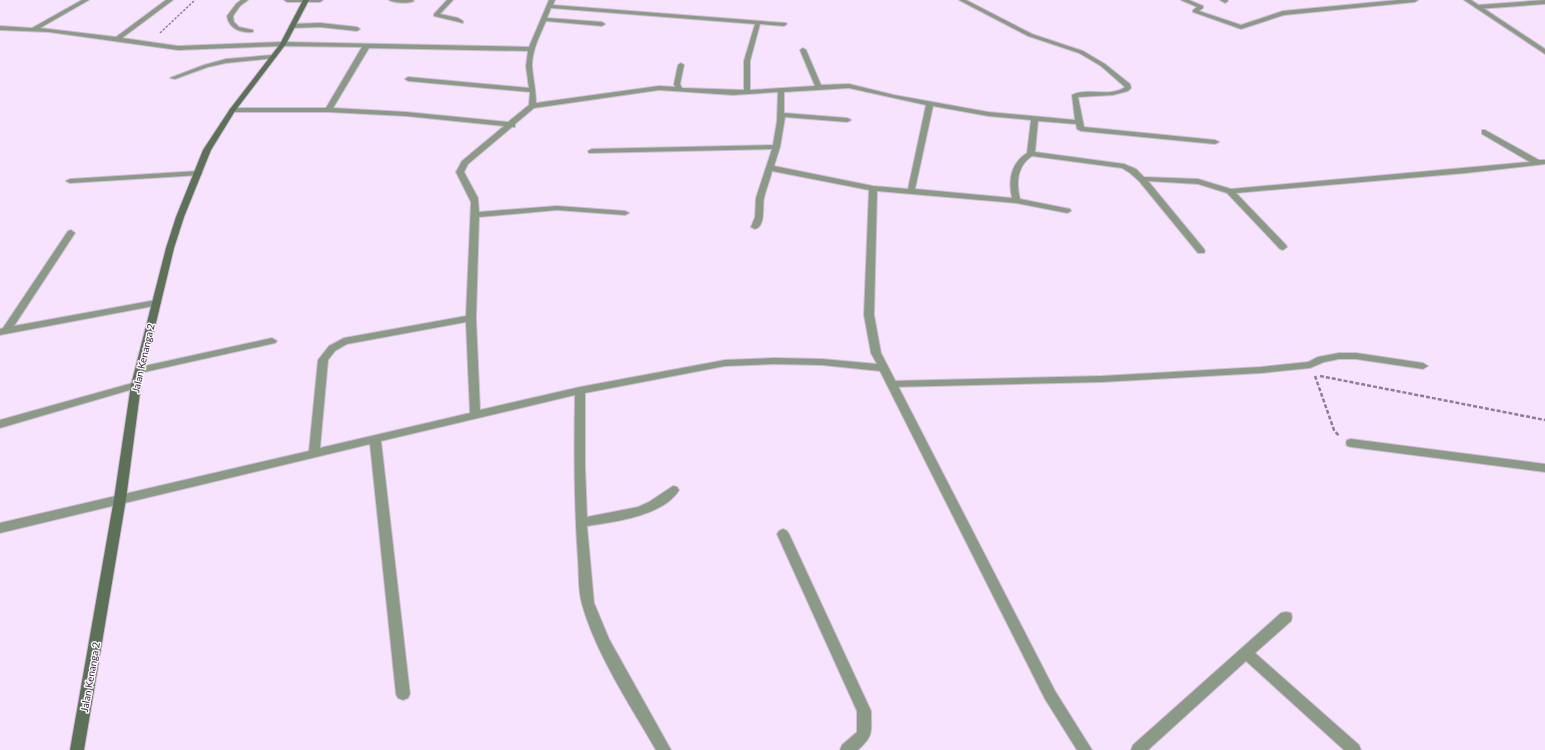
<svg xmlns="http://www.w3.org/2000/svg" width="1545" height="750" font-family="Lato,sans-serif">
<style>
.lines{fill:none;stroke-linecap:round;stroke-linejoin:round}
.service-casing{stroke:#d0bed6;stroke-width:2}
.minor-casing{stroke:#d0bed6;stroke-width:2}
.tertiary-casing{stroke:#d0bed6;stroke-width:2}
.secondary-casing{stroke:#d0bed6;stroke-width:2}
.path-far1{stroke:#8d7e92;stroke-width:1.5;stroke-dasharray:2.5 1.5;stroke-linecap:butt}
.path{stroke:#8d7e92;stroke-width:2.5;stroke-dasharray:4 2;stroke-linecap:butt}
.service{fill:#8b9987;fill-rule:evenodd}
.minor{fill:#8b9987;fill-rule:evenodd}
.tertiary{fill:#8b9987;fill-rule:evenodd}
.secondary{fill:#5d7158;fill-rule:evenodd}
.labels{text-anchor:middle;stroke-width:3;stroke-linejoin:round;paint-order:stroke}
.street-label{font-size:10px;fill:#352939;stroke:#fcf6fe}
</style>
<rect width="100%" height="100%" fill="#f7e3fd"/>
<g class="lines">
<g class="service-casing">
<path id="service" d="M1339,353H1356L1423,363L1428,366L1423,369L1356,359H1339L1324,362L1310,368L1261,373L1102,382L892,387L887,384L892,381L1102,376L1261,367L1308,362L1318,357Z"/>
</g>
<g class="minor-casing">
<path id="minor" d="M82,0H89L40,28L116,37L166,0H173L122,38L178,46L283,42L529,47L549,0H555L553,5L786,23L787,24L784,26L760,24L750,61V90L815,86L800,50L803,48L806,50L821,85L849,84L894,95L988,112L1075,120L1072,95C1088,87 1110,98 1125,87L1101,66L1079,53L1028,36L959,0H966L1032,34L1083,51L1105,64L1130,84L1131,88L1128,91L1113,95L1078,97L1084,127L1215,140L1219,142L1215,144L1081,131L1077,129L1076,124L1038,121L1035,152L1124,164L1136,169L1144,177L1198,179L1231,189L1530,162L1482,134V130H1485L1539,160H1545V164L1466,173L1236,193L1286,245L1287,247L1283,250L1280,249L1227,193L1198,184L1148,181L1204,249L1205,251L1204,253H1198L1139,181L1130,173L1122,168L1032,156C1017,166 1016,183 1020,199L1070,209L1071,211L1067,213L1016,203L877,191L874,315L881,353L1055,691L1092,750H1077L1045,699L880,371L822,365L774,364L725,366L585,393V466L587,517L638,507L649,502L673,486L677,487L679,490C664,516 613,522 587,526L594,603L609,639L671,750H656C630,705 596,654 582,604C578,590 579,573 578,559C574,504 574,450 575,395L381,441L410,694L408,698L403,700L398,698L396,694L370,444L0,533V523L309,451L318,360L329,346L344,338L466,316L471,202L456,172L462,161L504,126L406,116L328,112H232L229,110L232,108H326L362,47L283,46L178,50L49,32L0,30V26L32,28ZM551,8L755,24L744,61V90L682,88L680,84L684,65L681,63L678,65L674,84L675,87L659,86L536,103C536,90 533,79 532,66C532,50 540,35 546,21L602,26L605,24L602,22L547,18ZM369,48L528,51L526,66L529,88L408,77L405,79L408,81L530,92L529,105L508,122L406,112L333,108ZM849,88L926,105L908,189L873,186L774,166L780,147L785,117L847,122L851,120L847,118L784,113V92ZM659,90L733,95L778,92L777,121L773,145L592,149L588,151L589,153L772,149L756,198L755,217L751,227L755,229C766,226 762,207 764,198C766,189 770,180 772,171L869,190L864,315L871,353L877,364L822,359L774,358L725,360L580,387L480,410L476,318L479,217L557,210L625,215L629,213L625,211L557,206L479,212L478,198L464,172L468,164L512,127H515V124L534,108ZM933,106L988,116L1031,120L1027,153C1011,163 1008,180 1012,198L915,189ZM466,322L470,413L320,448L328,360L335,351L347,344Z
M241,0H248L240,6L233,16L234,22L239,27L253,30V32C241,33 229,29 227,16L236,4Z
M284,0H323L320,2H287Z
M389,0H413L414,1C408,4 395,3 389,0Z
M447,0H453L440,14L458,18L463,21V23L434,16V14Z
M1181,0H1189L1203,6V8L1199,11L1241,25L1283,11L1398,0H1418L1415,2L1284,15L1241,29L1193,12V10L1197,7Z
M1220,0H1227L1228,1L1225,3Z
M1545,0V4L1478,9L1475,7L1478,5Z
M320,23L357,27L360,29L357,31L320,27L292,28L289,26L292,24Z
M273,55L276,57L275,58L226,63L208,67L175,79L170,78L204,65L226,59Z
M198,171L202,173L201,175L70,183L66,181L70,179Z
M71,230L75,233L14,326L156,300L161,303L159,305L0,335V329L3,328L68,231Z
M272,338L277,341L275,343L140,373L135,370L140,367Z
M136,382L141,385L140,387L0,428V420Z
M1351,439L1545,464V472L1351,447L1347,446L1346,443L1347,440Z
M783,529L787,531L789,534L871,711C871,733 874,735 858,750H840L842,745L857,732V711L777,534L779,531Z
M1286,612L1291,613L1292,617L1291,621L1255,653L1359,745L1361,750H1344L1246,661L1148,750H1131L1133,745L1281,613Z"/>
</g>
<g class="tertiary-casing">
<path id="tertiary" d="M1464,0H1471L1545,49V54Z"/>
</g>
<g class="secondary-casing">
<path id="secondary" d="M303,0H309L286,44L235,111L211,150L184,217L174,248L141,385L126,499L84,750H70L114,499L131,385L166,248L176,217L203,150L230,109L280,44Z"/>
</g>
<path class="path-far1" d="M160,33L195,0"/>
<path class="path" d="M1315,376L1334,430L1339,436
M1320,376L1545,420"/>
<use href="#service" class="service"/>
<use href="#minor" class="minor"/>
<use href="#tertiary" class="tertiary"/>
<use href="#secondary" class="secondary"/>
</g>
<g class="labels">
<g class="street-label">
<text transform="translate(143 358) rotate(-77)" y="4">Jalan Kenanga 2</text>
<text transform="translate(90 677) rotate(-80)" y="4">Jalan Kenanga 2</text>
</g>
</g>
</svg>
